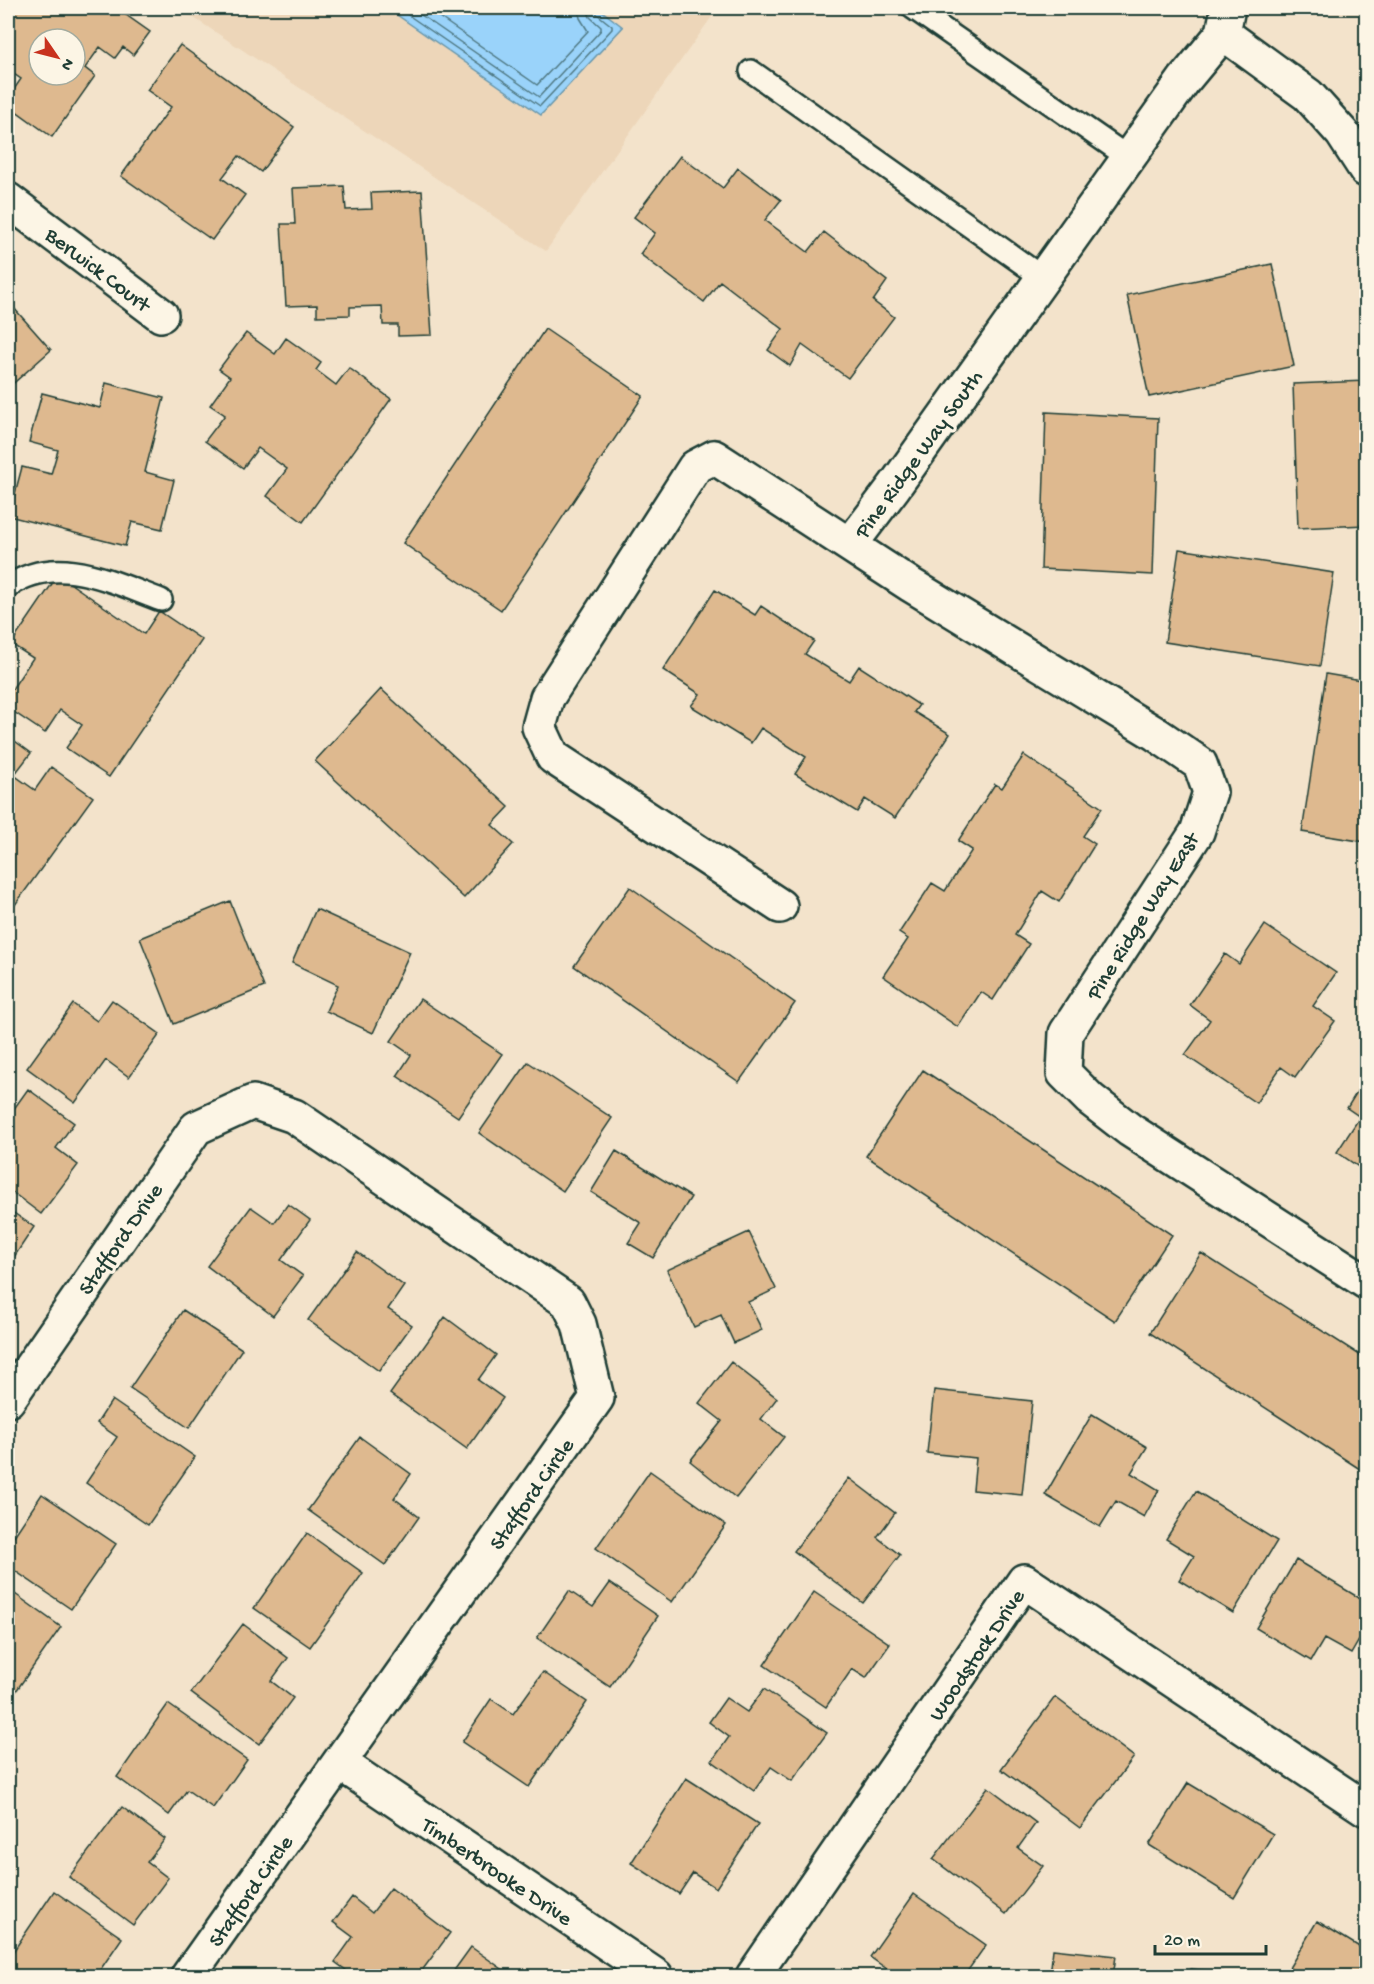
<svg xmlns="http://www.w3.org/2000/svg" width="1374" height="1984" font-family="'Gochi Hand',sans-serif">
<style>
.built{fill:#edd6b9}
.water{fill:#9ad3fa;stroke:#6997ab;stroke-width:1.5}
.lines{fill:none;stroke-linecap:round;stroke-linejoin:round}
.shore{stroke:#507983;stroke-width:1.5}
.building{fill:#deb98f;stroke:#1f3d34;stroke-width:1.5;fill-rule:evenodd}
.lane-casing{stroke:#1f3d34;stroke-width:26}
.street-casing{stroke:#1f3d34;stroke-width:38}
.lane{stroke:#fcf5e5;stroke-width:21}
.street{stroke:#fcf5e5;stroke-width:33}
.labels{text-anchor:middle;stroke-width:6;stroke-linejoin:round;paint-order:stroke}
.street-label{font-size:22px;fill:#1f3d34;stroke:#fcf5e5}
</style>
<rect width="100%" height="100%" fill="#f3e3cb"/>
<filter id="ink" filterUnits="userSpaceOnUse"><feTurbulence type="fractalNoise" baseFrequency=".0167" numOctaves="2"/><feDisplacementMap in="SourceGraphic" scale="12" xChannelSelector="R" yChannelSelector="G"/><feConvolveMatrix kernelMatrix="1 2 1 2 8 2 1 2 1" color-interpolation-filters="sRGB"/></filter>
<g filter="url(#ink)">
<path class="built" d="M179,8H387L541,115L622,26L598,8H718L546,251Z"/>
<path class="water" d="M387,8H598L623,27L541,115Z"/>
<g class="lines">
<path class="shore" d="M398,8L540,106L612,29V26L597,14L595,8
M411,8L539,97L601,30V27L590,17L587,8
M426,8L537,85L588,31L580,18L578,8"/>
</g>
<path class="building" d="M8,8H116L150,32L133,55L123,47L115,58L100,47L85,68L95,76L52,137L8,105V98L21,79L8,70ZM39,39H75V75H39Z
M180,45L294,127L261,172L239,156L222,178L245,195L212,240L121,176L171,107L147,90Z
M680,156L723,188L738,168L781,200L765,220L808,252L824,232L887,281L873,301L894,317L848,378L802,345L790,366L768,350L783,329L720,281L704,302L640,254L655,233L634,217Z
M344,186L346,210L372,209L371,193L422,191L432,335L398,336V325H383L382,306L350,307V315L317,316V305L286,306L281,224H295L293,188Z
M1272,264L1294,366L1149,397L1127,295Z
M13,307L51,350L8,388V312Z
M545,329L643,396L501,610L403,543Z
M246,333L275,354L286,338L321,363L316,370L336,385L349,368L391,399L303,522L267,496L287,469L258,448L243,468L205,441L225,415L210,405L230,377L219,369Z
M1366,381V525L1298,528L1293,384Z
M106,383L164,398L145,472L174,480L162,529L132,522L125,546L9,516L22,467L51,474L58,450L29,442L42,393L100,408Z
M1046,412L1158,418L1153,575L1041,569Z
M1179,549L1334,573L1320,666L1165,642Z
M58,575L144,634L159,611L202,640L109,777L66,748L82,725L60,710L45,733L8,708V695L33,658L11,644Z
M715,590L755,615L761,606L814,641L805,654L849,681L859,666L919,705L914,712L950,734L895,818L865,799L857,812L795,774L806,757L761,728L751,743L691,706L700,694L663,670Z
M1326,674L1366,681V842L1302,832Z
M381,689L509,807L492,825L513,844L464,898L315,761Z
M8,736L31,753L14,775L35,790L51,767L93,797L12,909L8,906Z
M1024,755L1102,808L1083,836L1095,844L1059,902L1042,891L1015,935L1029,944L993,1000L981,992L958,1027L883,976L908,939L899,933L932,883L945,891L972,850L958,841L995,784L1002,788Z
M630,887L795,1003L739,1082L574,966Z
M230,901L264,987L174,1024L140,938Z
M316,909L410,952L373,1033L326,1011L338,985L292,963Z
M1265,925L1336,973L1313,1006L1335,1021L1295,1077L1281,1067L1256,1103L1185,1055L1210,1020L1190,1005L1225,954L1239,964Z
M420,999L502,1054L458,1117L397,1076L411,1055L391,1041Z
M112,1000L160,1034L129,1077L106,1060L75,1103L27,1068L73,1004L97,1021Z
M528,1062L612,1118L563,1191L479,1133Z
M923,1070L1172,1235L1115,1321L866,1156Z
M1366,1077V1172L1337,1152L1360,1117L1347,1108Z
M28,1089L74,1123L56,1148L78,1165L41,1214L8,1189V1117Z
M616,1151L691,1197L653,1258L628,1243L641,1223L591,1192Z
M288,1204L310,1220L281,1260L303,1276L273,1316L207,1266L251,1207L274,1223Z
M8,1209L34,1227L8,1266Z
M749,1232L776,1289L748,1302L762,1330L734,1343L721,1315L694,1327L667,1270Z
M357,1252L404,1286L388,1309L412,1325L379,1371L308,1320Z
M1201,1253L1366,1359V1473L1150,1333Z
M183,1310L242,1349L189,1428L130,1388Z
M445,1317L496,1355L478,1380L503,1398L467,1449L390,1394Z
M731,1362L777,1398L761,1419L784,1437L736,1498L690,1461L722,1421L699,1403Z
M934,1390L1032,1401L1022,1495L973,1490L976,1458L927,1453Z
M112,1400L195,1457L148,1525L86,1483L117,1437L97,1423Z
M1092,1414L1147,1447L1131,1473L1159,1490L1144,1517L1116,1501L1100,1527L1045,1495Z
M360,1437L411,1474L394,1498L419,1517L385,1565L308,1510Z
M650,1471L726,1525L672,1602L596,1548Z
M849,1478L895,1513L877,1537L900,1555L863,1603L794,1551Z
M1196,1491L1277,1541L1233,1613L1179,1580L1194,1556L1166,1539Z
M42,1494L116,1544L71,1609L8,1566V1545Z
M307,1533L363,1573L310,1647L254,1608Z
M1296,1560L1366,1602V1628L1351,1654L1324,1639L1311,1661L1256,1628Z
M610,1583L658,1616L610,1687L537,1638L569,1591L593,1607Z
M8,1589L61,1627L9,1701L8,1700Z
M814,1592L890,1644L866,1678L852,1669L826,1707L764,1665Z
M243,1624L288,1658L271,1681L293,1698L259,1744L191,1693Z
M543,1672L587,1702L529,1787L462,1742L491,1699L513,1714Z
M764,1689L827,1733L792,1781L771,1767L754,1791L712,1761L729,1737L709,1722L726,1698L747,1712Z
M1055,1697L1134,1757L1080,1828L1001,1769Z
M168,1704L247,1760L213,1808L187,1790L169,1815L117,1777Z
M686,1778L758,1824L716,1888L693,1873L679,1894L631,1863Z
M1188,1783L1273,1834L1234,1898L1149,1845Z
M988,1787L1036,1823L1018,1848L1043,1866L1006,1914L933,1859Z
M122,1807L165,1839L147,1862L168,1878L133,1925L69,1877Z
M391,1888L450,1933L418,1976H354L335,1962L353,1937L333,1922L352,1897L372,1913Z
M54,1891L122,1938L96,1976H70L65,1973L62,1976H16L8,1971V1959Z
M914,1894L986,1945L964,1976H892L894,1974L870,1957Z
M1317,1921L1366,1951V1976H1304L1289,1968Z
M471,1947L512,1976H450Z
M1053,1949L1116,1956L1113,1976H1050Z
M1191,1969L1255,1976H1190Z"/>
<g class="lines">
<g class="lane-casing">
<path id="lane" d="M913,8L1129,158
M751,71L1043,278
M8,587C56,552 112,582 161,600"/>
</g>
<g class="street-casing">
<path id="street" d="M1223,33L1308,95L1342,133L1366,170
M8,200L161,315
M850,545L894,487L1184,80L1223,33L1228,8
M780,906L553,757L539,727L547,698L695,467L714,457L911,585L1156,734L1200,764L1210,792L1197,832L1066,1033L1064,1073L1090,1099L1130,1130L1366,1282
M8,1400L196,1128L253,1102L294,1116L568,1302L579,1324L597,1398L188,1976
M340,1763L656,1976
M753,1976L1024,1581L1366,1809"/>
</g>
<use href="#lane" class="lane"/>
<use href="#street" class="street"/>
</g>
</g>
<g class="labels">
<g class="street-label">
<text transform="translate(99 268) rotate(37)" y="8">Berwick Court</text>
<text transform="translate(917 453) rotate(-54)" y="8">Pine Ridge Way South</text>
<text transform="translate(1141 915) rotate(-58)" y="8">Pine Ridge Way East</text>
<text transform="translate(119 1238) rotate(-55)" y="8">Stafford Drive</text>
<text transform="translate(530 1493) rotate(-55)" y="8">Stafford Circle</text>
<text transform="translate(975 1654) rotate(-56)" y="8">Woodstock Drive</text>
<text transform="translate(498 1870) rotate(34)" y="8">Timberbrooke Drive</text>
<text transform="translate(249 1890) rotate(-55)" y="8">Stafford Circle</text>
</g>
</g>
<rect width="1374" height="1984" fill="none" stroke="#fcf5e5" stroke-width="30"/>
<rect x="15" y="15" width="1344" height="1954" fill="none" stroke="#1f3d34" stroke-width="2" filter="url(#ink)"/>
<g transform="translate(57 57) rotate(125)"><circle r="28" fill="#fcf5e5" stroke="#a4ab9e" stroke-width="1.5"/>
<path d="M0-4.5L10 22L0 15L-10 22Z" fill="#c8321e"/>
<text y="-9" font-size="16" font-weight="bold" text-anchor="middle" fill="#1f3d34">N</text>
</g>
<path d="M1155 1945v9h111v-9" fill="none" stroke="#1f3d34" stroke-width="3"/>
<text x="1164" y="1945" font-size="18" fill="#1f3d34" stroke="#fcf5e5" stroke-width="4.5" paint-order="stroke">20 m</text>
</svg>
